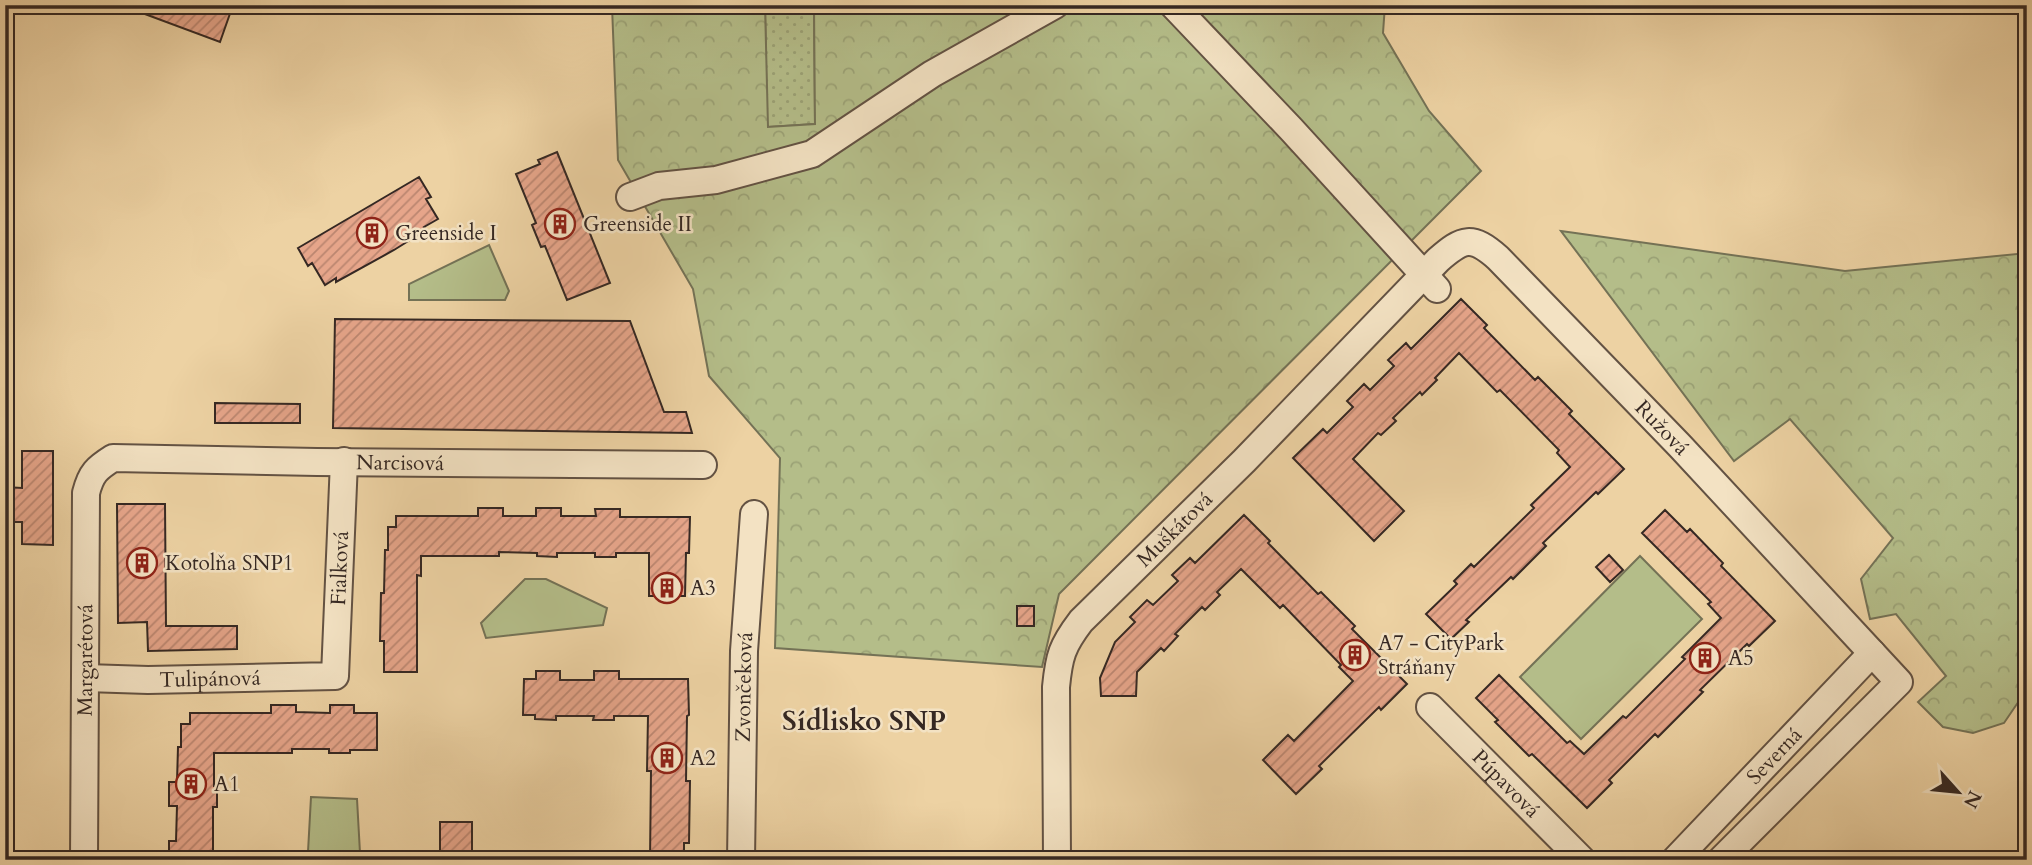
<svg xmlns="http://www.w3.org/2000/svg" width="2032" height="865" font-family="Cardo,serif">
<style>
.grass{fill:url(#grass-dots);stroke:#747256;stroke-width:2}
.forest{fill:url(#forest-crowns);stroke:#747256;stroke-width:2}
.green{fill:#b4bd89;stroke:#747256;stroke-width:2}
.building{fill:url(#building-hatch);stroke:#352823;stroke-width:2}
.lines{fill:none;stroke-linecap:round;stroke-linejoin:round}
.minor-casing{stroke:#635243;stroke-width:30}
.minor{stroke:#f3e2c3;stroke-width:26}
.labels{text-anchor:middle;stroke-width:5;stroke-linejoin:round;paint-order:stroke}
.poi-label{font-size:21px;fill:#352823;stroke:#f3e2c3;text-anchor:start}
.street-label{font-size:21px;fill:#352823;stroke:#f3e2c3}
.district-label{font-size:28px;font-weight:bold;fill:#352823;stroke:#f3e2c3}
</style>
<defs>
<pattern id="grass-dots" width="8" height="8" patternUnits="userSpaceOnUse" patternTransform="scale(1.75)"><rect width="8" height="8" fill="#b4bd89"/><path d="M2 2h.1M6 6h.1" fill="none" stroke="#9ba276" stroke-width="1.8" stroke-linecap="round"/></pattern>
<pattern id="forest-crowns" width="20" height="18" patternUnits="userSpaceOnUse" patternTransform="scale(1.75)"><rect width="20" height="18" fill="#b4bd89"/><path d="M2 6a3 3 0 1 1 6 0M12 15a3 3 0 1 1 6 0" fill="none" stroke="#9ba276"/></pattern>
<pattern id="building-hatch" width="6" height="6" patternUnits="userSpaceOnUse" patternTransform="scale(1.75)"><rect width="6" height="6" fill="#e6a58a"/><path d="M-1 1l2-2M0 6l6-6M5 7l2-2" fill="none" stroke="#bb8670"/></pattern>
</defs>
<rect width="100%" height="100%" fill="#edd2a3"/>
<filter id="stains"><feTurbulence type="fractalNoise" baseFrequency=".00286" numOctaves="4"/><feColorMatrix values="0 0 0 0 .2 0 0 0 0 .09 0 0 0 0 .02 0 0 0 .5 -.17"/></filter>
<radialGradient id="worn" r=".72"><stop offset=".6" stop-color="#630" stop-opacity="0"/><stop offset="1" stop-color="#630" stop-opacity=".3"/></radialGradient>
<path class="grass" d="M765,5H814L815,124L767,127Z"/>
<path class="forest" d="M765,5L768,127L815,124L814,5H1385L1383,33L1429,111L1481,171L1059,594L1042,667L775,648L780,458L709,376L693,289L618,160L612,6Z
M1561,231L1845,271L2027,253V653L2021,698L2004,723L1973,733L1943,727L1918,702L1946,676L1896,614L1870,619L1861,579L1893,538L1790,419L1734,461Z"/>
<path class="green" d="M489,245L509,291L505,300H409V284Z
M1640,556L1702,619L1581,739L1520,677Z
M525,579H546L607,608L603,625L486,638L481,623Z
M311,797L357,799L360,853L308,852Z"/>
<path class="building" d="M126,5H233L220,42L126,7Z
M557,152L610,283L567,300L545,246L541,247L532,225L536,223L516,174L540,164L538,160Z
M419,177L431,197L426,199L438,219L424,227L426,230L394,250L336,282V278L325,285L312,263L308,266L298,248Z
M1461,299L1487,325L1484,328L1535,380L1538,377L1572,411L1569,414L1624,469L1598,494L1596,492L1543,543L1546,546L1513,579L1511,577L1466,620L1469,622L1451,639L1426,614L1457,584L1454,581L1471,564L1474,567L1534,508L1531,505L1570,467L1557,453L1559,450L1500,390L1497,392L1459,353L1435,378L1437,380L1422,395L1420,392L1393,418L1396,421L1381,435L1378,433L1353,459L1404,511L1374,541L1293,458L1323,429L1327,433L1353,407L1347,401L1364,384L1370,390L1394,366L1388,360L1406,343L1411,349Z
M335,319L630,321L664,412H686L692,433L333,428Z
M215,403L300,404V423H215Z
M22,451H53V545L22,544V522H5V487L22,488Z
M117,504H165L166,626H237V649L148,651L147,622L118,623Z
M478,508H503V516H536V508H561V516H596L595,509H620V517H690L689,553H686L685,596H649V553H616V557H595V553H557V557L537,556V553L499,552V556H421V576L417,575V672H384V641H380L381,593H384L385,550H388V527H396V516H478Z
M1665,510L1687,532L1690,529L1723,563L1721,566L1775,621L1749,646L1747,644L1700,690L1703,692L1658,737L1655,734L1609,780L1612,783L1587,808L1532,754L1529,756L1495,722L1498,720L1476,698L1499,675L1567,743L1570,741L1584,754L1623,716L1626,718L1685,659L1682,657L1721,618L1708,604L1711,602L1642,533Z
M1244,515L1270,541L1268,543L1318,594L1321,592L1355,626L1352,629L1407,684L1381,710L1379,707L1319,766L1322,769L1296,794L1263,760L1288,735L1294,741L1353,681L1339,667L1341,665L1283,605L1280,608L1241,569L1217,592L1220,595L1205,610L1202,607L1175,634L1178,636L1164,651L1161,648L1137,672L1136,696H1101L1100,678L1115,642L1135,622L1130,617L1147,600L1153,605L1178,581L1172,575L1190,558L1195,563Z
M1609,555L1623,570L1610,582L1596,567Z
M1017,606H1034V626H1017Z
M536,671H560V680H594V671H619V679H688L689,715L687,716L686,781H690L689,843H684V860H650L651,771H647L648,716H614V720H593L594,716H556V720L535,719V715H523L524,679H536Z
M271,705H296V712L330,713V705H354V713H377V750H350V753H329V749H292V753H214V786H217V807H213V860H169V841H176L177,806H169V782H177L178,747H181V724H190V713H271Z
M440,822H472V860H440Z"/>
<g class="lines">
<g class="minor-casing">
<g id="minor">
<path d="M1173,5L1291,129L1437,289"/>
<path d="M630,197L659,186L716,180L812,154L932,74L1055,5"/>
<path id="s1" d="M86,678L148,680L335,676L344,461"/>
<path id="s2" d="M1430,707L1582,860"/>
<path id="s3" d="M84,860L86,493C91,473 97,468 113,458L317,462L703,465"/>
<path id="s4" d="M741,860L744,651L754,514"/>
<path id="s5" d="M1057,860L1056,687C1059,656 1062,646 1081,621L1244,461L1438,260C1463,238 1472,235 1498,258L1680,446L1899,682L1721,860"/>
<path id="s6" d="M1675,860L1872,653"/>
</g>
</g>
<use href="#minor" class="minor"/>
</g>
<defs>
<g id="building-ring" transform="scale(1.575)"><circle r="9.5" fill="#f3e2c3" stroke="#8f2418" stroke-width="1.5"/><path d="M-4-6H4V6H1V3H-1V6H-4ZM-2.5-4.3h1.7v1.8h-1.7ZM.8-4.3h1.7v1.8H.8ZM-2.5-1h1.7V.8h-1.7ZM.8-1h1.7V.8H.8Z" fill="#8f2418"/></g>
</defs>
<g fill-rule="evenodd">
<use href="#building-ring" x="560" y="224"/>
<use href="#building-ring" x="372" y="233"/>
<use href="#building-ring" x="142" y="563"/>
<use href="#building-ring" x="667" y="588"/>
<use href="#building-ring" x="1355" y="655"/>
<use href="#building-ring" x="1705" y="658"/>
<use href="#building-ring" x="667" y="758"/>
<use href="#building-ring" x="191" y="784"/>
</g>
<g class="labels">
<g class="poi-label">
<text x="583" y="231">Greenside II</text>
<text x="395" y="240">Greenside I</text>
<text x="165" y="570">Kotolňa SNP1</text>
<text x="690" y="595">A3</text>
<text x="1378" y="650">A7 - CityPark<tspan x="1378" dy="24">Stráňany</tspan></text>
<text x="1728" y="665">A5</text>
<text x="690" y="765">A2</text>
<text x="214" y="791">A1</text>
</g>
<g class="street-label">
<text dy="7" stroke="none"><textPath href="#s5" startOffset="1059">Ružová</textPath></text>
<text dy="7" stroke="none"><textPath href="#s3" startOffset="700">Narcisová</textPath></text>
<text dy="7" stroke="none"><textPath href="#s5" startOffset="376">Muškátová</textPath></text>
<text dy="7" stroke="none"><textPath href="#s1" startOffset="357">Fialková</textPath></text>
<text dy="7" stroke="none"><textPath href="#s3" startOffset="200">Margarétová</textPath></text>
<text dy="7" stroke="none"><textPath href="#s1" startOffset="124">Tulipánová</textPath></text>
<text dy="7" stroke="none"><textPath href="#s4" startOffset="173">Zvončeková</textPath></text>
<text dy="7" stroke="none"><textPath href="#s6" startOffset="144">Severná</textPath></text>
<text dy="7" stroke="none"><textPath href="#s2" startOffset="108">Púpavová</textPath></text>
</g>
<g class="district-label">
<text x="864" y="730">Sídlisko SNP</text>
</g>
</g>
<rect width="2032" height="865" fill="none" stroke="#edd2a3" stroke-width="28"/>
<rect x="7" y="7" width="2018" height="851" fill="none" stroke="#352823" stroke-width="3.5"/>
<rect x="14" y="14" width="2004" height="837" fill="none" stroke="#352823" stroke-width="2"/>
<g transform="translate(1958 792) rotate(117)" stroke="#f3e2c3" stroke-width="5" paint-order="stroke">
<path d="M0-5L12 26L0 18L-12 26Z" fill="#352823"/>
<text y="-10" font-size="19" font-weight="bold" text-anchor="middle" fill="#352823">N</text>
</g>
<rect width="100%" height="100%" filter="url(#stains)"/>
<rect width="100%" height="100%" fill="url(#worn)"/>
</svg>
